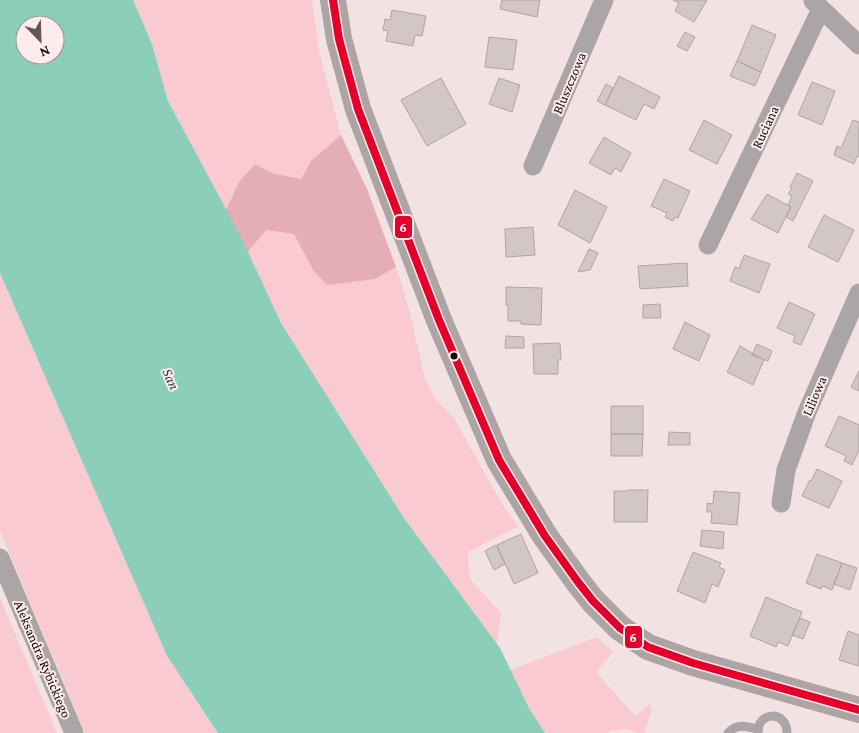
<svg xmlns="http://www.w3.org/2000/svg" width="859" height="733" font-family="'Crimson Pro',serif">
<style>
.green{fill:#f9cad0}
.forest{fill:#e5adb4}
.water{fill:#8bcfba;fill-rule:evenodd}
.building{fill:#d3c6c7;stroke:#b0a4a5}
.lines{fill:none;stroke-linecap:round;stroke-linejoin:round}
.lane{stroke:#aca5a5;stroke-width:9}
.street{stroke:#aca5a5;stroke-width:19}
.secondary{stroke:#ada4a4;stroke-width:26}
.bus-1-casing{stroke:#feeced;stroke-width:11}
.bus-1{stroke:#e4002b;stroke-width:8}
.bus-dot{fill:#160c0d;stroke:#feeced;stroke-width:2}
.labels{text-anchor:middle;stroke-width:4;stroke-linejoin:round;paint-order:stroke}
.street-label{font-size:14px;fill:#160c0d;stroke:#feeced}
.water-label{font-size:15px;font-style:italic;fill:#204d40;stroke:#feeced}
.line-badge{stroke:#feeced;stroke-width:2}
.badge-label{font-size:14px;text-anchor:middle;font-weight:bold;fill:#fff}
</style>
<rect width="100%" height="100%" fill="#f3e2e4"/>
<path class="green" d="M133,0H312L319,51L341,135L311,161L301,179L272,173L239,182L226,210L168,101L152,44Z
M266,230L294,234L313,270L375,279L396,267L409,309L425,379L435,398L454,418L502,504L518,526L468,552L470,579L501,613L497,644L404,518L281,323L248,252Z
M0,273L167,656L218,733H85L0,531Z
M0,598L57,733H0Z
M597,637L613,652L596,672L635,716L650,704L652,710L644,733H638L627,729L611,731L608,733H545L529,708L510,670Z"/>
<path class="forest" d="M341,135L367,189L396,267L375,279L327,285L313,270L294,234L266,230L248,252L226,210L239,182L255,164L272,173L301,179L311,161Z"/>
<path class="water" d="M0,0H133L152,44L168,101L242,239L281,323L404,518L500,648L529,708L545,733H218L167,656L0,273ZM25,25H55V55H25Z"/>
<path class="building" d="M502,0H540L537,17L500,9Z
M673,0H707L694,22L675,11L679,3Z
M392,10L426,16L422,36L415,35L413,46L386,41L388,31L383,30L385,19L390,20Z
M752,25L776,35L761,72L737,61Z
M685,32L695,37L687,51L677,46Z
M489,37L517,40L513,70L485,67Z
M737,61L761,72L755,86L730,76Z
M619,76L660,97L654,109L644,104L636,120L605,105Z
M441,78L466,124L427,146L401,100Z
M499,78L520,85L512,112L489,104Z
M812,82L835,91L822,125L798,115Z
M606,84L613,88L605,105L597,101Z
M704,120L732,135L717,164L689,150Z
M853,120L859,122V157L857,156L854,164L834,155L837,146L841,148Z
M604,137L631,153L621,172L615,168L611,175L589,163Z
M797,173L813,181L793,221L786,217L791,207L788,205L792,196L788,194L792,188L790,187Z
M664,179L690,191L678,218L675,217L673,221L665,217L667,213L651,206Z
M575,190L607,207L590,243L558,225Z
M767,194L791,207L778,233L751,219Z
M824,215L854,230L838,262L808,247Z
M533,227L535,255L506,257L505,229Z
M589,249L598,253L590,270L578,272Z
M744,255L770,264L759,293L730,281L735,267L739,269Z
M687,263L688,286L640,289L638,266Z
M506,287L542,288L541,325L521,324V321H508V305H506Z
M789,302L815,314L801,345L793,342L795,336L777,328Z
M660,304L661,318H643V305Z
M685,322L710,335L699,361L673,349Z
M506,336L524,337V348H505Z
M560,343L561,360H558V374H534L533,344Z
M757,344L772,351L768,361L752,355Z
M740,346L764,360L753,385L727,372Z
M859,371V391L851,387Z
M611,406H643V434H611Z
M839,416L859,425V450L852,465L844,461L846,456L825,446Z
M669,432L690,433V445H668Z
M611,434H643L642,456H611Z
M817,469L842,481L829,508L802,496L810,480L811,481Z
M629,490H648L647,522H614V491H628Z
M714,491L740,493L737,525L711,523L712,512H707V503L713,504Z
M702,530L724,532L723,549L700,546Z
M521,534L538,573L514,584L497,545Z
M496,545L505,564L494,570L485,551Z
M693,552L721,563L719,567L725,570L718,587L712,584L705,603L677,591Z
M817,554L842,563L832,590L822,586L821,589L806,583Z
M842,563L857,568L850,590L834,584Z
M766,597L802,612L788,646L778,642L776,647L750,636Z
M800,618L810,622L803,639L792,635Z
M848,631L859,635V666L839,660Z"/>
<g class="lines">
<path class="lane" d="M728,733C737,723 746,726 758,729
M758,733C757,711 787,710 787,733"/>
<path class="street" d="M813,1L859,45
M533,166L604,0
M708,245L821,9
M781,503L786,470L807,412L859,293
M0,558L74,733"/>
<path class="secondary" d="M333,0L339,39L358,109L439,320L499,460L545,536L578,582L593,601L620,628L648,647L693,663L859,710"/>
<g class="bus-1-casing">
<path id="bus-1" d="M333,0L339,39L358,109L439,320L499,460L545,536L578,582L593,601L620,628L648,647L693,663L859,710"/>
</g>
<use href="#bus-1" class="bus-1"/>
</g>
<circle class="bus-dot" cx="454" cy="356" r="4.5"/>
<g class="labels">
<g class="street-label">
<text transform="translate(569 83) rotate(-67)" y="5">Bluszczowa</text>
<text transform="translate(765 127) rotate(-65)" y="5">Ruciana</text>
<text transform="translate(814 396) rotate(-67)" y="5">Liliowa</text>
<text transform="translate(43 659) rotate(67)" y="5">Aleksandra Rybickiego</text>
</g>
<g class="water-label">
<text transform="translate(171 379) rotate(65)" y="5">San</text>
</g>
</g>
<g class="line-badge">
<rect x="394" y="215" width="19" height="24" rx="5" fill="#e4002b"/>
<rect x="624" y="625" width="19" height="24" rx="5" fill="#e4002b"/>
</g>
<g class="badge-label">
<text x="403" y="232">6</text>
<text x="633" y="642">6</text>
</g>
<g transform="translate(40 40) rotate(157)"><circle r="24" fill="#feeced" stroke="#a19293"/>
<path d="M0-4L9 19L0 12L-9 19Z" fill="#635758"/>
<text y="-8" font-size="14" font-weight="bold" text-anchor="middle" fill="#160c0d">N</text>
</g>
</svg>
